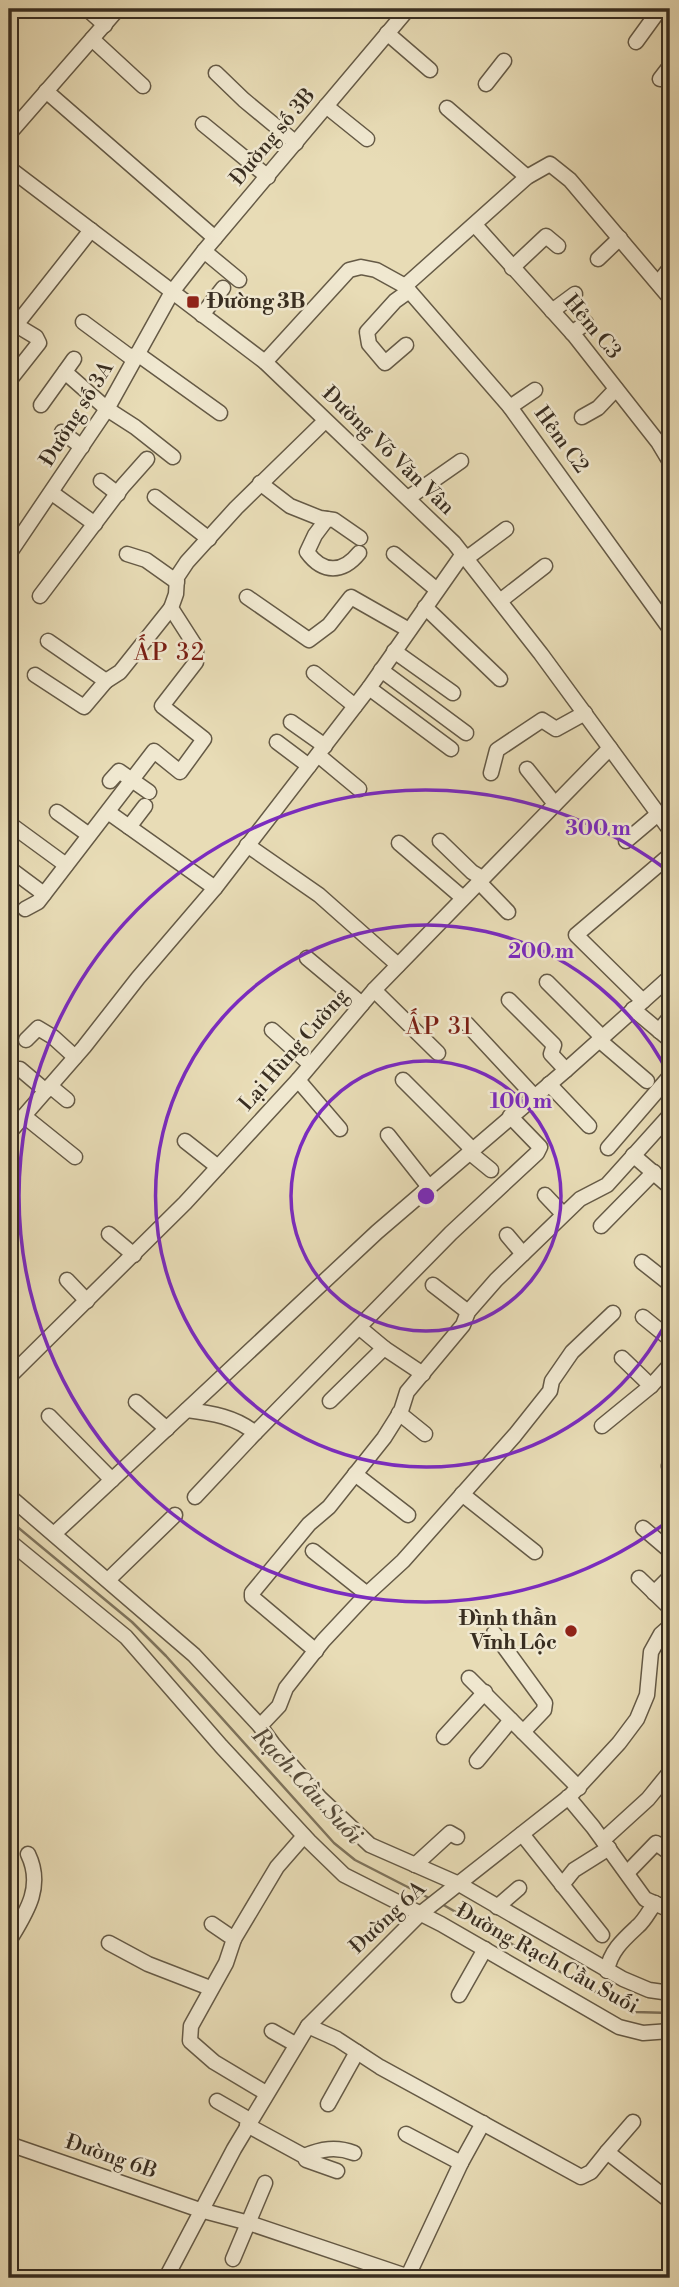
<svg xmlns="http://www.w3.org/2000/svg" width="679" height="2287" font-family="'Libre Bodoni',serif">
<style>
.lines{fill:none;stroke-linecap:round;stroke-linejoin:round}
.stream{stroke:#7e735c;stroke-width:2.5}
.minor-casing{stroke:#655a46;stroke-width:17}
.minor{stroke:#f0e8d0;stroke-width:14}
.ring{fill:none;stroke:#7b2cbf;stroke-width:3.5}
.poi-dot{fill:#8f2418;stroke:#f0e8d0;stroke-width:2.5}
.labels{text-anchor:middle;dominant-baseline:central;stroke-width:5;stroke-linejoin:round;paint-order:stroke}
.street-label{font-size:21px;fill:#392e21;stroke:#f0e8d0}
.poi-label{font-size:21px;font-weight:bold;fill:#392e21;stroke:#f0e8d0;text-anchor:start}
.neighbourhood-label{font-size:23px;letter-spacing:2px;fill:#7a1f14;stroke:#f0e8d0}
.water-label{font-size:23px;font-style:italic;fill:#564b3a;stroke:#f0e8d0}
.centre{fill:#7b2cbf;stroke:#f0e8d0;stroke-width:3.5}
.ring-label{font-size:21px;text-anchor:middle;font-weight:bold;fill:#7b2cbf;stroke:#f0e8d0;stroke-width:5;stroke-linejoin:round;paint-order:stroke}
</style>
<rect width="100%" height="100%" fill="#e8dcb6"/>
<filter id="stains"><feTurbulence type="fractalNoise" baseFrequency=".00286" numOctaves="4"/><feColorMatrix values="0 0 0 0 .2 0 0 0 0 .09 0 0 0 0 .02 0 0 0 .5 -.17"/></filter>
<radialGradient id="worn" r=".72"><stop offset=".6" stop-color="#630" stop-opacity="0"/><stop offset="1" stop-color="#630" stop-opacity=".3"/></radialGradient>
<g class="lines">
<g class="stream">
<path d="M9 1520 132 1622 166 1656 334 1843 355 1860 431 1899"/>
<path d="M440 1903 620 2006 635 2012 670 2013"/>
</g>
<g class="minor-casing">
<g id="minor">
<path d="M87 9 105 25"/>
<path d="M387 33 430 70"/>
<path d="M92 39 143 86"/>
<path d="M636 42 660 9"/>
<path d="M216 73 244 100 296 143"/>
<path d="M660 79 670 66"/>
<path d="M486 84 504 61"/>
<path d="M46 91 215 238"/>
<path d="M326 106 367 139"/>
<path d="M447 108 527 177"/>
<path d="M203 124 268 177"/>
<path d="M9 134 118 9"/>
<path d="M9 168 265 362 454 543 541 654 670 830"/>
<path d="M475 225 574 335 658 442 670 462"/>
<path d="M204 251 239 280"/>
<path d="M598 259 620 238"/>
<path d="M512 268 546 236 558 246"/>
<path d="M658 283 670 268"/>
<path d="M405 286 527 177 550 164 570 180 670 298"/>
<path d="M552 311 575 294"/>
<path d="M202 315 223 288"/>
<path d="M9 321 16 325 91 230"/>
<path d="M83 322 129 356 139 355 220 413"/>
<path d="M572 333 586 323"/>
<path d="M406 345 385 363 369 344 367 332 395 301 409 291"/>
<path d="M265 362 349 270 361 267 376 270 405 286 510 407 670 629"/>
<path d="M65 372 107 409 135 427 173 457"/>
<path d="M9 381 39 343 36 337 16 325"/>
<path d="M41 405 74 359"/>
<path d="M510 407 535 390"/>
<path d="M582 417 598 408 616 389"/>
<path d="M62 432 82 447"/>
<path d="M101 481 118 494"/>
<path d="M260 483 290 506 320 518 334 520 360 538"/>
<path d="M52 493 95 524"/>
<path d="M155 497 209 539"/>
<path d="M408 498 461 461"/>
<path d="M327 519 315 535 307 552C323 574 343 573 359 553"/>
<path d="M9 554 107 409 172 292 204 251 408 9"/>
<path d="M127 554 146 560 177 582"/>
<path d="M394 554 437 590"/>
<path d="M467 558 506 529"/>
<path d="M40 596 123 486 147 459"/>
<path d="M247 597 309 640 329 625 351 597 409 630"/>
<path d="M500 601 545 566"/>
<path d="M425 607 500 679"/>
<path d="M48 641 106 681 120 672 171 608"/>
<path d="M394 651 453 693"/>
<path d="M381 670 466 733"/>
<path d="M314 673 355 706"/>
<path d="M35 675 84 707 106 681"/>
<path d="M369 688 451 749"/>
<path d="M291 722 325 746"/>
<path d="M277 742 309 766"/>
<path d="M318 755 359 789"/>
<path d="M527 769 555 804"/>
<path d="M491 773 497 750 542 720 556 729 585 713"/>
<path d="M110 781 119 771 149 792"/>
<path d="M57 812 89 835"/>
<path d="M108 812 215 888"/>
<path d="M14 827 66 865"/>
<path d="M129 827 145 806"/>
<path d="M440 841 472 872 482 878"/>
<path d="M626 841 658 814"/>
<path d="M399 843 463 898"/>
<path d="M247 845 319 895 398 965"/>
<path d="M9 868 44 894"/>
<path d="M479 882 508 912"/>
<path d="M25 909 38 902 154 751 180 772 204 739 162 706 196 662V647L171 608 176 594 177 577 187 562 236 508 325 421"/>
<path d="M307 958 362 1004"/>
<path d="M547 982 602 1037"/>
<path d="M374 990 438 1053"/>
<path d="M509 1000 554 1045 551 1054 566 1070"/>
<path d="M643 1001 576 935 670 855"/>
<path d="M633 1009 670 1040"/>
<path d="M467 1024 534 1096"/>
<path d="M272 1030 310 1064"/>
<path d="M659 1031 670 1017"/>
<path d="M26 1040 38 1028 53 1037 75 1057"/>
<path d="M599 1040 647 1081"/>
<path d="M20 1069 46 1091"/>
<path d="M298 1080 340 1129"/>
<path d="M403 1080 472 1149"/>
<path d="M549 1084 589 1126"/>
<path d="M50 1086 67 1100"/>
<path d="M24 1116 75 1157"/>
<path d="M9 1133 84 1047 138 978 215 888 369 688 463 554"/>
<path d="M388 1135 429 1187"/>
<path d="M185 1141 218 1167"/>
<path d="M608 1148 670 1076"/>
<path d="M469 1152 491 1170"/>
<path d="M633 1155 670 1187"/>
<path d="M545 1195 563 1214"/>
<path d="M601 1226 654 1172"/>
<path d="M109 1234 134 1255"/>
<path d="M507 1235 523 1254"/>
<path d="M642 1262 670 1284"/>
<path d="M67 1280 87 1301"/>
<path d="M433 1285 468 1312"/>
<path d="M643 1317 670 1339"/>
<path d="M360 1328 384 1348"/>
<path d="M622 1358 651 1386"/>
<path d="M9 1377 185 1203 298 1080 374 990 610 748"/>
<path d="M330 1401 384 1348 423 1374"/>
<path d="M136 1402 167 1429"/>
<path d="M187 1410C212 1413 236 1417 255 1433L195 1497"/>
<path d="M399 1413 425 1434"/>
<path d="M49 1416 112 1480"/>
<path d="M602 1426 651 1386 670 1365"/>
<path d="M255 1433 451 1233 537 1153 540 1147 510 1116"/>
<path d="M669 1466 670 1464"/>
<path d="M355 1474 408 1515"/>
<path d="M462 1494 535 1552"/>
<path d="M9 1496 194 1655 260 1726 273 1744 320 1798 370 1845 459 1884 623 1979 649 1990 670 1993"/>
<path d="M643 1528 670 1551"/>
<path d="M54 1534 377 1232 566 1070 670 977"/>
<path d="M9 1541 126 1637 221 1746 309 1841 344 1875 441 1924 619 2027 643 2033 670 2031"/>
<path d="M313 1551 367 1594 403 1561 515 1435 550 1391 552 1381 572 1352 613 1313"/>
<path d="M639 1578 670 1608"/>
<path d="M108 1580 175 1515"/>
<path d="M654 1593 667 1580H670"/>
<path d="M494 1633 545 1703 544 1710 523 1732"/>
<path d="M316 1651 252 1597V1593L309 1524 329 1507 384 1438 401 1411 407 1392 463 1325 468 1312 496 1280 580 1199 607 1185 670 1115"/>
<path d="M469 1678 579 1788"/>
<path d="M260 1726 279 1706 286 1688 323 1641 367 1594"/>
<path d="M444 1737 485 1692"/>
<path d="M477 1761 511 1720"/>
<path d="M568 1797 593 1827 645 1899 670 1910"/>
<path d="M522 1834 602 1935"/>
<path d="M603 1840 648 1799 670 1772"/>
<path d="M415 1865 450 1833 457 1837"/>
<path d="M627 1873 656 1843 670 1853"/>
<path d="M562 1885 574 1870 609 1848"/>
<path d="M497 1907 519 1888"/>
<path d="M212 1924 234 1939 226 1963 191 2026 190 2041 214 2062 266 2093"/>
<path d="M234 1939 277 1867 304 1836"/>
<path d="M9 1941C26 1913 44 1887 28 1854"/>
<path d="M109 1943 148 1964 210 1988"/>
<path d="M607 1971C610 1951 624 1939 638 1926 645 1920 649 1911 655 1903"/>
<path d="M459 1995 485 1949"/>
<path d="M308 2026 337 2039 380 2067 581 2177 591 2172 607 2152 670 2201"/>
<path d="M272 2031 295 2044"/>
<path d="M217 2101 250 2120"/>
<path d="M328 2104 357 2052"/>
<path d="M247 2125 304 2156 306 2160 337 2171"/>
<path d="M406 2134 461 2163 407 2278"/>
<path d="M9 2144 200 2210 249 2223 412 2278"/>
<path d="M607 2152 633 2122"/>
<path d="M304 2156C321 2149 336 2146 354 2153"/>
<path d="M461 2163 483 2123"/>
<path d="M233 2259 265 2183"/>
<path d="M166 2278 234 2149 308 2026 420 1914 570 1796 619 1743 637 1719 647 1695 651 1652 661 1634 670 1626"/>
</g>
</g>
<use href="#minor" class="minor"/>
</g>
<g class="ring">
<circle cx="426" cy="1196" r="135"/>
<path d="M670 1315A271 271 0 1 1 670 1077"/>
<path d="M667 1522A406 406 0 1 1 667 870"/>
</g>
<g class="poi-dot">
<rect x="186" y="295" width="14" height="14" rx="3.5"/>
<circle cx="571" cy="1631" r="7"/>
</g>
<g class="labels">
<g class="street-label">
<text transform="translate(273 137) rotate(-50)">Đường số 3B</text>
<text transform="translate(592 327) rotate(50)">Hẻm C3</text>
<text transform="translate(77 414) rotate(-58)">Đường số 3A</text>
<text transform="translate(561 440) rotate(54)">Hẻm C2</text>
<text transform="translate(388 451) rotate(44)">Đường Võ Văn Vân</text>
<text transform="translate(294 1050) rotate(-49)">Lại Hùng Cường</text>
<text transform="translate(388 1918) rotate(-43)">Đường 6A</text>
<text transform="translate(547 1959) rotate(29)">Đường Rạch Cầu Suối</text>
<text transform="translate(111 2157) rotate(19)">Đường 6B</text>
</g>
<g class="poi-label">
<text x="207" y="302">Đường 3B</text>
<text x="557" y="1619" text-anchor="end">Đình thần<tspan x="557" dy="24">Vĩnh Lộc</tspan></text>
</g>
<g class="neighbourhood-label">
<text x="170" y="653">ẤP 32</text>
<text x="440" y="1027">ẤP 31</text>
</g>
<g class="water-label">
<text transform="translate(307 1786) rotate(47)">Rạch Cầu Suối</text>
</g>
</g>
<circle cx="426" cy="1196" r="10" class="centre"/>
<g class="ring-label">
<text x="598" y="835">300 m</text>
<text x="541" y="958">200 m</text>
<text x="521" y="1108">100 m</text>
</g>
<rect width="679" height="2287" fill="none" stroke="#e8dcb6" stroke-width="35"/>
<rect x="10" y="10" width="658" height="2266" fill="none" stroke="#392e21" stroke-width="3.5"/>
<rect x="18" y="18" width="644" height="2252" fill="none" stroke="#392e21" stroke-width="2"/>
<rect width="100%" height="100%" filter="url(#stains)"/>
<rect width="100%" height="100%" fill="url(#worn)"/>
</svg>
